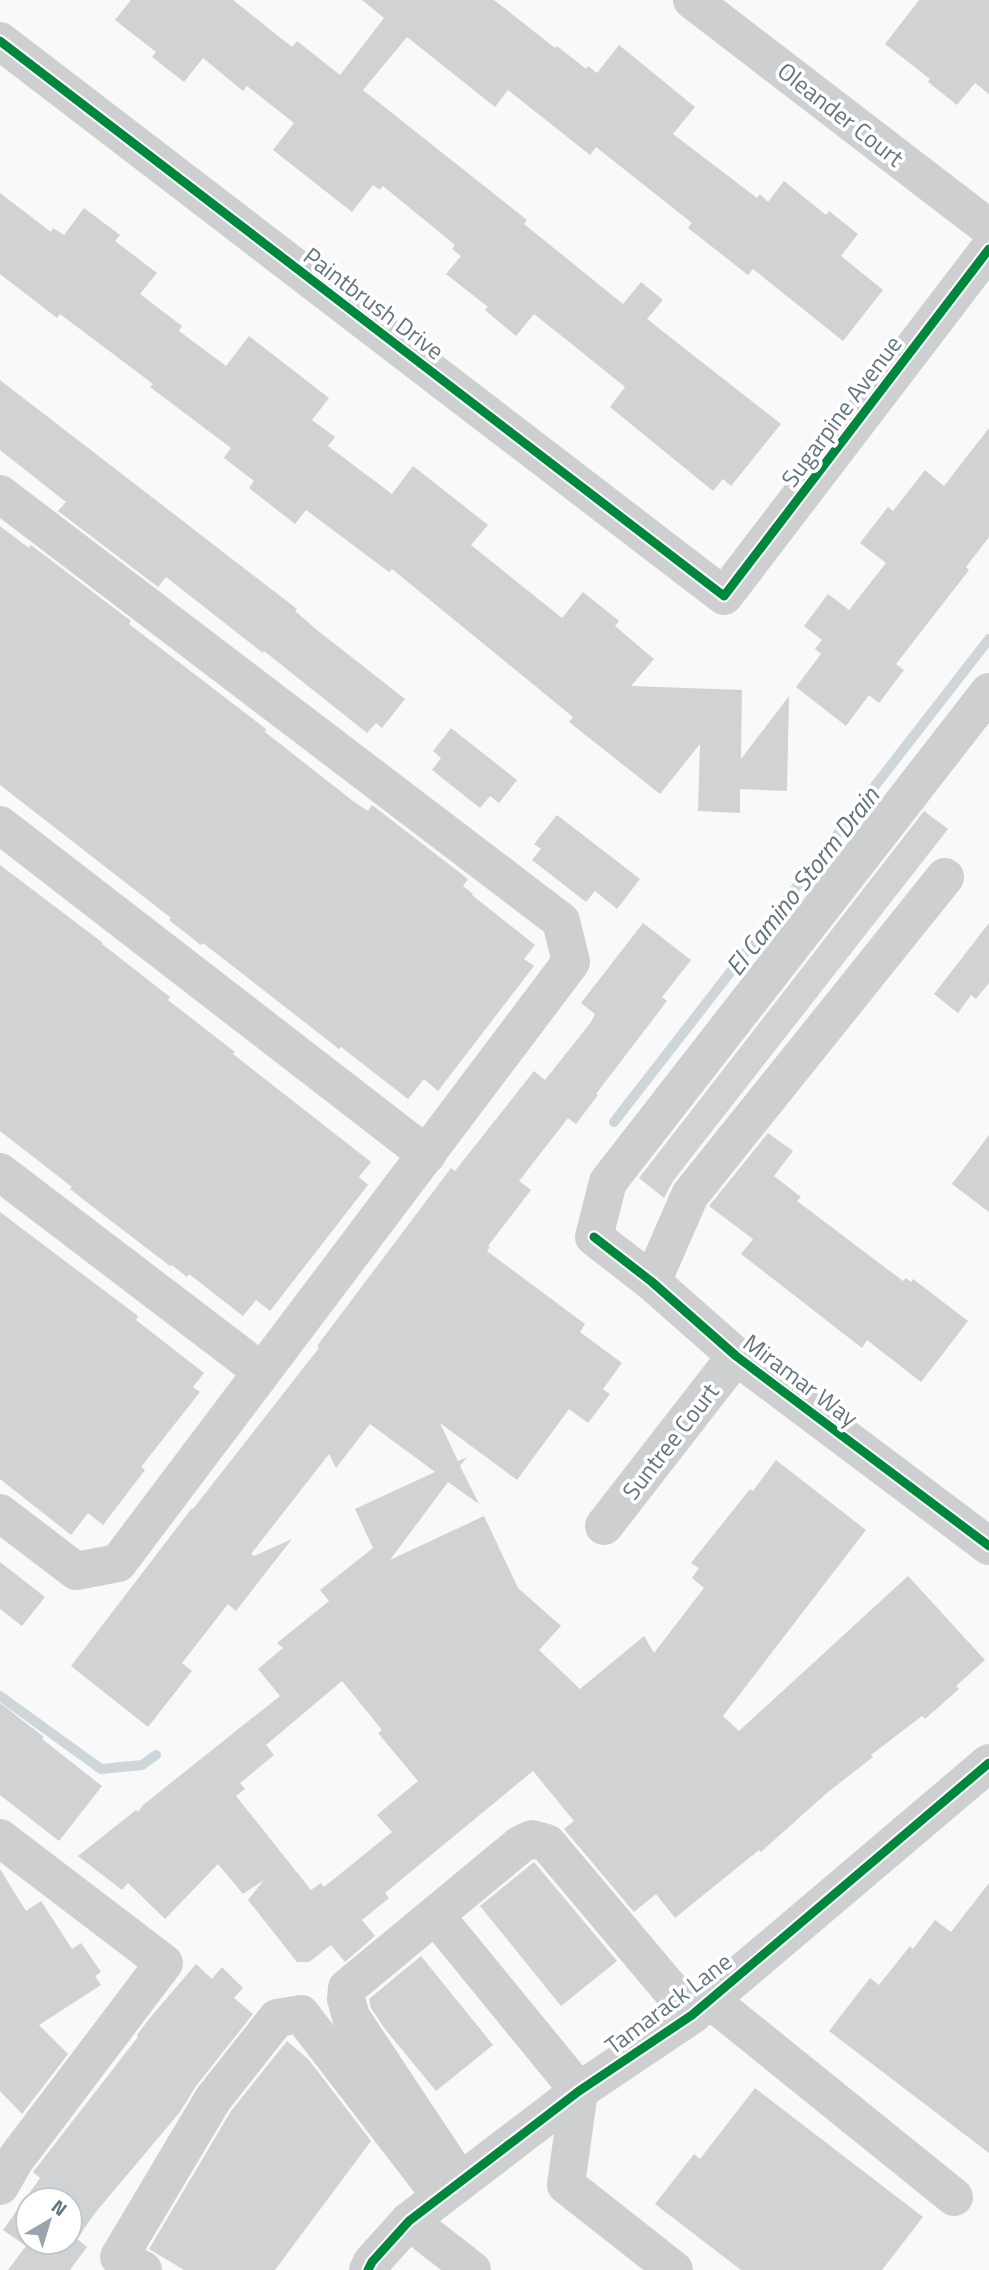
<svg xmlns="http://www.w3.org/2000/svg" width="989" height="2270" font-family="'Titillium Web',sans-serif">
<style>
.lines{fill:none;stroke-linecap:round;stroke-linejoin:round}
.stream{stroke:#ced6d9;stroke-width:10}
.building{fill:#d0d2d3;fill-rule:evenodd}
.minor{stroke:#cecfd0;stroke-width:38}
.cycleway-casing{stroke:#fff;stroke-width:13}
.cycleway{stroke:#00873e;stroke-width:9}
.labels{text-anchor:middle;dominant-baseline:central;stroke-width:7;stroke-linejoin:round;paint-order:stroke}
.street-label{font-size:24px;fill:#657683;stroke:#fff}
.water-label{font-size:26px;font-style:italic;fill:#60757c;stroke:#fff}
</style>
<rect width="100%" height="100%" fill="#f9f9f9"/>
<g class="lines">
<g class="stream">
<path d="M614 1122 989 639"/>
<path d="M0 1696 101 1769 142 1765 156 1755"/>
</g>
</g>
<g class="building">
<path d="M131 0H233L292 47 297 41 340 75 384 18 362 0H494L555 48 557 46 586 69 588 66 597 73 619 45 695 107 673 134 757 198 760 194 768 202 784 181 826 215 829 211 858 234 841 256 883 290 843 341 753 269 748 275 688 228 692 223 596 147 590 155 508 90 495 107 407 37 363 90 527 220 524 224 623 304 641 282 663 300 647 319 781 424 731 486 723 479 713 491 610 407 625 387 573 345 534 314 516 336 485 310 488 307 446 274 461 256 452 249 455 245 383 186 380 190 373 185 352 212 273 150 294 123 247 86 243 91 203 58 184 82 152 57 156 52 115 20Z"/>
<path d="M919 0H989V94L975 83 957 105 928 82 930 79 885 44Z"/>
<path d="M0 193 51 232 53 228 64 235 84 208 120 235 115 241 157 273 140 294 182 326 179 331 226 366 249 336 329 398 312 420 335 437 328 446 392 494 413 466 488 525 471 545 562 618 583 592 619 621 615 626 654 659 631 686 742 690 741 759 789 696 787 791 740 789V813L698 811 700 744 660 794 569 722 573 717 392 569 389 572 306 510 295 524 249 488 254 481 224 458 231 448 150 387 153 384 60 314 57 318 0 274Z"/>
<path d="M0 380 297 609 295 611 317 630 405 699 382 728 376 723 367 733 264 651 263 653 166 577 158 587 58 511 66 502 0 450Z"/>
<path d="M989 428V537L966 567 969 570 896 664 904 670 879 703 869 695 846 726 796 687 821 654 815 649 822 640 804 626 828 594 849 610 886 563 860 543 888 507 893 511 925 470 944 486Z"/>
<path d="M0 526 29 548 31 545 131 621 129 624 266 729 265 732 353 801 368 811 372 805 468 879 463 886 473 894 472 895 535 945 524 959 534 966 438 1091 424 1079 408 1099 341 1047 339 1049 203 943 201 945 169 920 171 918 0 785Z"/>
<path d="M451 728 517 780 499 803 490 796 480 808 432 770 441 758 433 751Z"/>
<path d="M924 811 948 829 673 1181 664 1198 639 1178Z"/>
<path d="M557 815 640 879 617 909 595 891 586 902 532 860 541 849 534 844Z"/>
<path d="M0 865 103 943 102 944 170 997 168 1000 235 1052 233 1054 371 1162 359 1177 368 1185 270 1311 256 1300 243 1316 189 1274 187 1277 172 1265 170 1266 102 1214 70 1189 72 1187 0 1131Z"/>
<path d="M643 923 691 960 662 997 667 1001 596 1094 598 1095 576 1124 568 1118 519 1181 531 1190 488 1246 490 1247 487 1251 585 1324 580 1332 622 1363 603 1389 610 1394 588 1423 569 1409 517 1480 440 1423 458 1461 467 1457 460 1466 479 1504 448 1482 390 1560 484 1516 518 1588 561 1626 539 1650 580 1689 644 1636 654 1653 704 1588 692 1578 699 1568 691 1563 750 1489 753 1491 776 1460 866 1530 723 1716 739 1731 908 1576 985 1660 956 1686 959 1689 925 1719 922 1716 871 1755 873 1757 828 1792 761 1852 759 1850 675 1918 656 1894 634 1912 564 1829 574 1821 533 1771 385 1893 389 1898 362 1920 375 1936 345 1962 331 1945 309 1962H297L248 1900 264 1880 243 1894 218 1864 165 1919 128 1883 122 1890 78 1856 136 1810 138 1812 143 1805 280 1696 258 1669 283 1648 277 1643 329 1601 320 1590 373 1548 355 1509 435 1472 370 1424 336 1468 329 1454 251 1554 254 1556 292 1539 236 1611 228 1604 182 1663 192 1671 148 1727 71 1666 192 1508 193 1509 319 1348 317 1346 451 1168 455 1171 534 1071 545 1080 591 1022 595 1014 581 1003ZM342 1681 382 1730 378 1733 418 1781 377 1815 392 1832 324 1887 321 1883 311 1890 236 1796 245 1789 240 1783 274 1755 266 1745Z"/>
<path d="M989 923V983L976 999 971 995 958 1013 934 994Z"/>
<path d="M768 1133 793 1151 774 1176 801 1197 797 1201 903 1281 906 1278 911 1282 913 1279 968 1321 921 1382 867 1340 862 1348 741 1254 753 1239 709 1206Z"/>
<path d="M989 1135V1212L952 1184Z"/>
<path d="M0 1212 138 1316 136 1320 204 1373 193 1387 200 1392 141 1467 145 1470 103 1525 88 1513 71 1535 0 1479Z"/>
<path d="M0 1562 45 1597 22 1626 0 1609Z"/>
<path d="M0 1703 44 1737 42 1739 102 1786 59 1841 0 1795Z"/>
<path d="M534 1862 617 1961 561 2006 480 1906Z"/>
<path d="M0 1869 26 1911 41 1901 72 1949 81 1943 101 1972 95 1976 101 1985 39 2025 68 2054 22 2114 0 2091Z"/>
<path d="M989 1883V2153L829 2031 870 1978 879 1985 910 1946 913 1949 935 1920 951 1932Z"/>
<path d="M421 1956 493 2045 436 2091 385 2029 371 2008 369 1999Z"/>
<path d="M196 1964 212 1979 222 1967 243 1988 234 1998 253 2014 196 2086 180 2112 95 2213 77 2239 87 2247 70 2270H8L26 2246 3 2230 40 2178 33 2172 138 2037 137 2035 149 2019ZM28 2200H70V2242H28Z"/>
<path d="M287 2041 309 2060 371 2141 275 2270H184L149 2249 231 2111Z"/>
<path d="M755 2088 923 2217 882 2270H741L655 2204 694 2154 700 2159Z"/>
</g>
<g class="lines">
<g class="minor">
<path d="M692 0 989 228"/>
<path d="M0 41 724 596 989 249"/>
<path d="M0 494 561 921 571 962 118 1563 76 1571 0 1513"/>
<path d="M989 692 608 1182 594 1237 652 1282 736 1356 989 1546"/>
<path d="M0 825 427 1155"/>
<path d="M0 1172 261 1371"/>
<path d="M652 1282 690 1195 945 877"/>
<path d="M604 1526 736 1356"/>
<path d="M0 1838 164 1963 15 2160 0 2186"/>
<path d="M435 1915 579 2091 566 2185 674 2270"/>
<path d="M710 2000 954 2197"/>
<path d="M460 2181 351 2017 346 1999 347 1988 521 1844 532 1839 547 1843 692 2015"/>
<path d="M409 2221 472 2270"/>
<path d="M143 2270 119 2257 213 2099 277 2018 301 2014 441 2196"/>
<path d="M368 2270 372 2262 409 2221 579 2091 692 2015 989 1763"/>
</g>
<g class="cycleway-casing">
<g id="cycleway">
<path d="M0 41 724 596 989 249"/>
<path d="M594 1237 652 1282 736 1356 989 1546"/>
<path d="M368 2270 372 2262 409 2221 579 2091 692 2015 989 1763"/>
</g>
</g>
<use href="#cycleway" class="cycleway"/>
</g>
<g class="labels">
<g class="street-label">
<text transform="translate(841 114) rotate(38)">Oleander Court</text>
<text transform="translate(374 303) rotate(37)">Paintbrush Drive</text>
<text transform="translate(841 411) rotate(-53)">Sugarpine Avenue</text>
<text transform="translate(801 1380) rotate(37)">Miramar Way</text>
<text transform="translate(670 1441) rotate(-52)">Suntree Court</text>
<text transform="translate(668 2003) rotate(-37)">Tamarack Lane</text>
</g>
<g class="water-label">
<text transform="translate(802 881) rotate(-52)">El Camino Storm Drain</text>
</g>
</g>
<g transform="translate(49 2221) rotate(38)"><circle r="33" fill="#ffffff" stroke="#c1c8cd" stroke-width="2"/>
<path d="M0-5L12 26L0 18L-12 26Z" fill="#99a4ac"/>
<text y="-10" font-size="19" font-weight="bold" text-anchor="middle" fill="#657683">N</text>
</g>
</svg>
